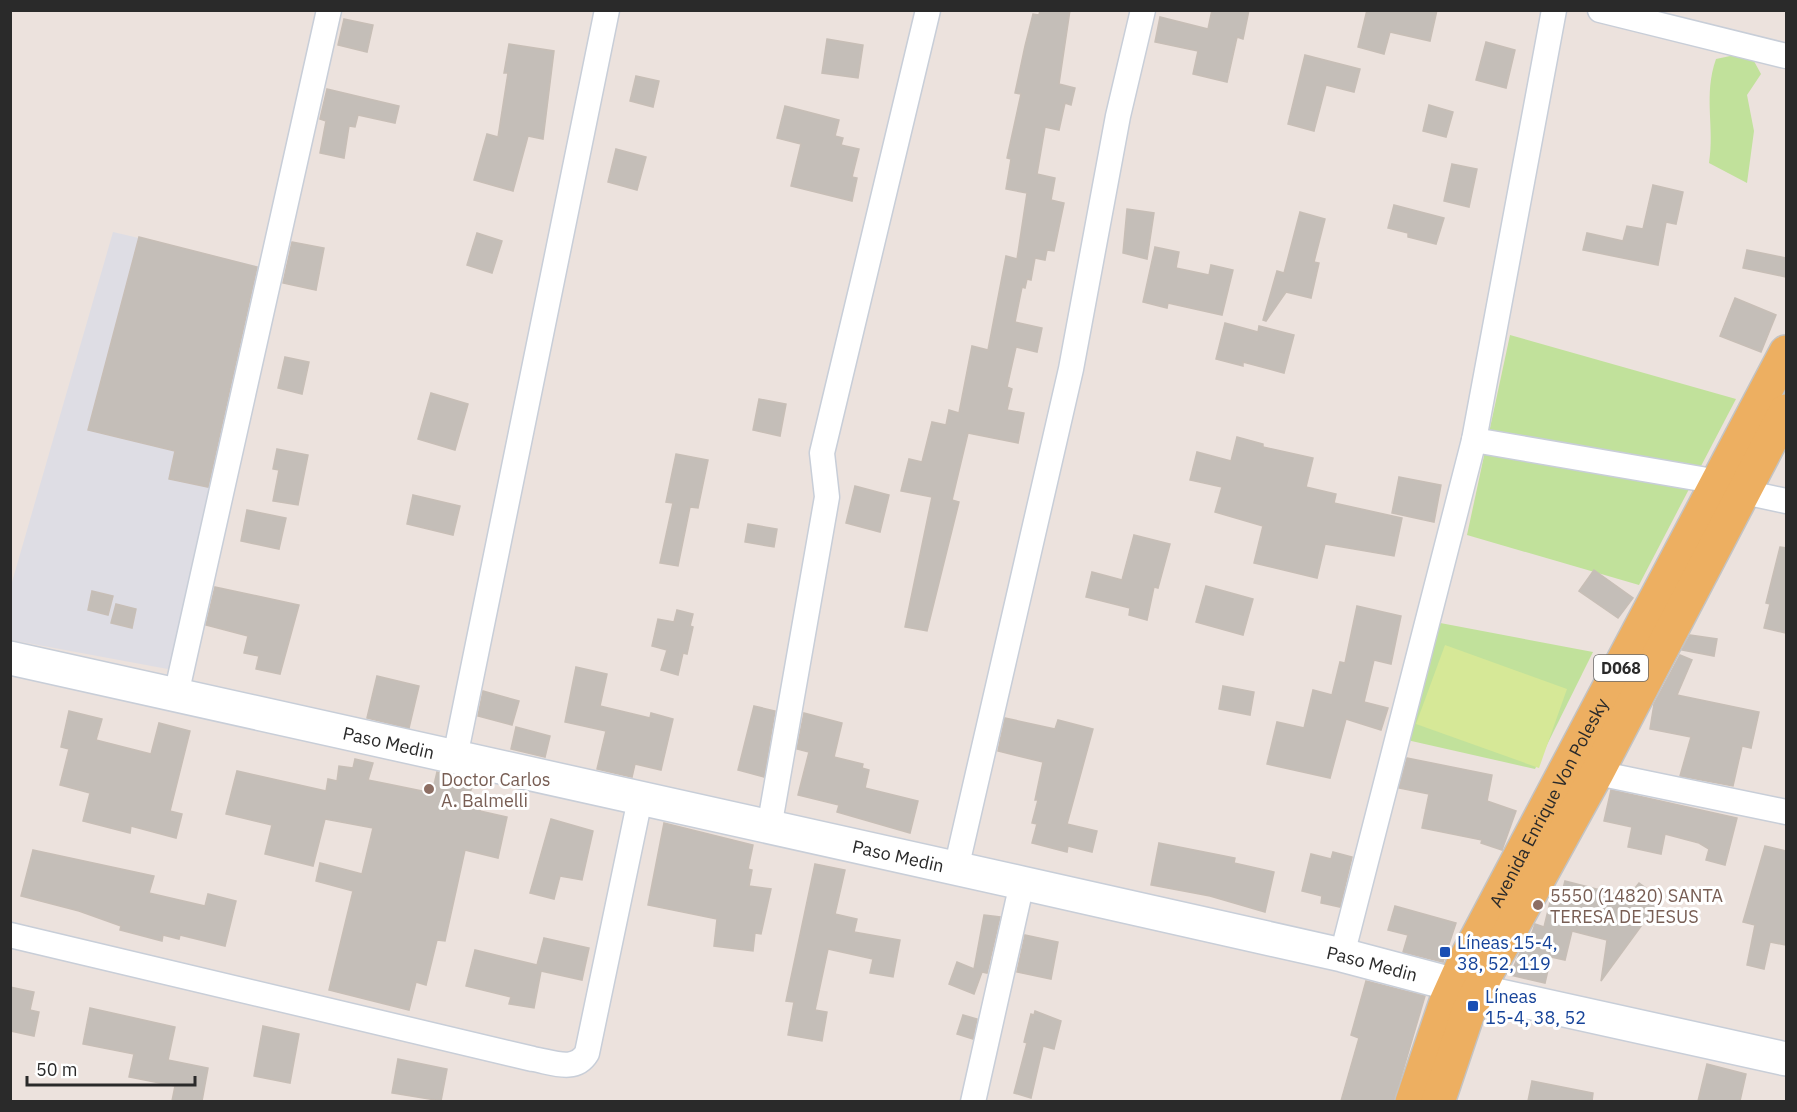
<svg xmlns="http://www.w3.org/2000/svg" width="1797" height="1112" font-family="'IBM Plex Sans',sans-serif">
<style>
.industrial{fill:#dedde4}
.green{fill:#c1e19b}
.pitch{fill:#d6e897}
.building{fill:#c4beb8;stroke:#c7beb6;stroke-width:1.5}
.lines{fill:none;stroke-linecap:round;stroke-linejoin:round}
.street-casing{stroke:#c8ced8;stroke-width:27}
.secondary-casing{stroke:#c8ced8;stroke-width:36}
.primary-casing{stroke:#c3c3c3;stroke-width:36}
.street{stroke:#fff;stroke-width:24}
.secondary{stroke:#fff;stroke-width:33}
.primary{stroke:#edaf61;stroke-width:33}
.education-dot{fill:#8d6e63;stroke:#fff;stroke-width:2}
.transit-dot{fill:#1a4fb4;stroke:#fff;stroke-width:2}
.labels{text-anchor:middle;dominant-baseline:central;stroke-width:6;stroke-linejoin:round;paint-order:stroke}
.shield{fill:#fff;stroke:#6a6a6a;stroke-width:1.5}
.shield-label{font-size:16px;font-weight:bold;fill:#2a2a2a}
.street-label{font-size:18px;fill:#2a2a2a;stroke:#fff}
.education-label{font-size:18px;fill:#785e54;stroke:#fff;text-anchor:start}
.transit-label{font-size:18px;fill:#164399;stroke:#fff;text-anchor:start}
</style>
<rect width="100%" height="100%" fill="#ece2dd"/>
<path class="industrial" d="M113 232 266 268 173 670 11 640 10 589Z"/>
<g class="green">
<path d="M1749 52 1761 74 1747 95 1754 131 1747 183 1709 163C1715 127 1703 96 1716 59Z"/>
<path d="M1510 335 1736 399 1639 585 1467 535Z"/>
<path d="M1435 622 1593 652 1535 769 1407 740Z"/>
</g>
<path class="pitch" d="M1445 645 1567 689 1539 768 1416 724Z"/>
<g class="building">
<path d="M1040 10H1070L1059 84 1075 88 1071 105 1065 103 1059 130 1045 127 1037 174 1055 178 1051 200 1064 203 1054 251 1047 250 1045 260 1035 258 1031 280 1027 279 1025 288 1022 287 1015 322 1042 328 1037 352 1016 347 1007 387 1012 389 1007 410 1024 413 1018 443 968 433 952 500 959 502 927 631 905 627 932 497 901 491 909 459 922 462 932 422 946 425 949 410 959 413 972 346 988 350 1006 256 1017 259 1027 193 1006 189 1011 159 1007 158 1021 94 1015 93 1025 46 1033 14 1039 15Z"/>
<path d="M1212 10H1249L1243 39 1237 37 1227 82 1193 74 1198 51 1155 42 1160 17 1208 29Z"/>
<path d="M1367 10H1437L1430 41 1390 32 1384 54 1358 47Z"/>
<path d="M344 19 373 25 367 52 338 45Z"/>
<path d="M827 39 863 45 858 78 822 73Z"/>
<path d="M1486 42 1515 50 1506 88 1476 80Z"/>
<path d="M509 44 554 51 543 139 528 136 513 191 474 180 487 134 498 137 508 73H504Z"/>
<path d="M1305 55 1360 69 1354 92 1326 85 1314 131 1288 124Z"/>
<path d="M636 76 659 81 653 107 630 101Z"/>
<path d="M327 89 399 106 395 123 358 115 355 127 349 126 344 158 320 153 326 121 320 119Z"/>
<path d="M1429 105 1453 112 1446 137 1423 131Z"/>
<path d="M785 106 839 120 835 136 843 138 841 145 859 149 852 177 857 178 852 201 791 186 801 144 777 138Z"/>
<path d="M616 149 646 157 637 190 608 182Z"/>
<path d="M1452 164 1477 169 1469 207 1444 201Z"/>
<path d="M1653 185 1683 192 1676 224 1666 222 1658 265 1583 250 1587 233 1623 241 1627 226 1643 229Z"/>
<path d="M1394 205 1444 218 1436 244 1408 237V233L1388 228Z"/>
<path d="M1127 209 1154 213 1147 259 1123 253Z"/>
<path d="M1300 212 1325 219 1314 262 1319 263 1311 298 1286 292 1266 321 1263 320 1277 271 1284 273Z"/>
<path d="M477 233 502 241 492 273 467 265Z"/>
<path d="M139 237 257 267 208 487 169 479 175 451 88 430Z"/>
<path d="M292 242 324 248 316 290 283 283Z"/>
<path d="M1155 247 1179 252 1176 268 1209 275 1211 265 1233 270 1222 315 1168 303 1167 308 1143 302Z"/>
<path d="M1747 250 1786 258V277L1743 268Z"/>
<path d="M1735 298 1776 315 1761 352 1720 336Z"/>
<path d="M1225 323 1258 332 1259 326 1294 335 1284 373 1243 362V366L1216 359Z"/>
<path d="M285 357 309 362 302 394 278 388Z"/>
<path d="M431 393 468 404 455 450 418 439Z"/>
<path d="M759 399 786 404 780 436 753 430Z"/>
<path d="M1237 437 1263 444V447L1313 458 1306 487 1336 494 1334 503 1402 518 1394 556 1325 544 1317 578 1254 563 1263 526 1215 512 1222 487 1190 480 1197 452 1231 461Z"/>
<path d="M277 449 308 455 298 505 273 501 279 470 273 469Z"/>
<path d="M676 454 708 460 698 508 690 507 678 566 660 563 673 503 666 502Z"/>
<path d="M1399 477 1441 485 1434 522 1392 513Z"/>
<path d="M855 486 889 495 880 532 846 523Z"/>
<path d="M413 495 460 506 453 535 407 524Z"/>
<path d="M247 510 286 518 279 549 241 541Z"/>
<path d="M748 524 777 529 774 547 745 542Z"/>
<path d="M1134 535 1170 544 1158 588 1154 587 1147 620 1129 615 1130 608 1086 597 1092 572 1122 580Z"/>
<path d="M1780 547 1786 548V633L1764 628 1770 604 1766 603Z"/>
<path d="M1594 570 1633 598 1618 618 1579 591Z"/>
<path d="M1206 586 1253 599 1243 635 1196 622Z"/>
<path d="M215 587 299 605 280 674 256 669 259 656 244 653 248 636 206 625Z"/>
<path d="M92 591 113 596 108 615 88 610Z"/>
<path d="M116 604 136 609 132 628 111 623Z"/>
<path d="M1357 606 1401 616 1391 664 1374 660 1364 702 1388 708 1381 730 1346 719 1330 778 1267 764 1277 722 1304 728 1313 690 1332 695 1340 662 1345 663Z"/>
<path d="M677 610 693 614 690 626 693 627 687 654 683 653 678 675 661 670 667 650 652 646 658 619 674 622Z"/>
<path d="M1690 635 1717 639 1714 656 1682 650Z"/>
<path d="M1680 655 1692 660 1677 695 1759 712 1751 748 1742 746 1733 786 1680 776 1691 737 1650 729 1654 704Z"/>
<path d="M576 667 607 674 600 706 650 718 651 713 673 719 661 770 635 764 632 777 597 769 606 731 565 722Z"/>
<path d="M377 676 419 686 409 728 367 718Z"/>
<path d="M1223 686 1254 692 1250 715 1219 709Z"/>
<path d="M483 691 519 701 512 725 478 716Z"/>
<path d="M754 706 775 711 764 777 738 770Z"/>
<path d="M69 711 102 719 96 740 151 754 159 723 190 731 170 811 182 814 176 838 131 826 130 833 83 821 90 793 60 785 69 749 61 747Z"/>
<path d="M804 713 842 723 834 757 863 764 862 768 869 770 865 788 918 801 910 833 837 812 839 805 798 795 809 752 797 749Z"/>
<path d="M1005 718 1055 729 1058 720 1093 729 1067 824 1097 831 1092 852 1068 846 1067 852 1032 843 1037 824 1032 823 1038 800H1035L1043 762 998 751Z"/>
<path d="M516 727 550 736 545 757 511 749Z"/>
<path d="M1407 758 1492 775 1487 801 1516 811 1502 850 1481 843 1482 840 1422 828 1429 794 1399 788Z"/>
<path d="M355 759 373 763 368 780 388 784 432 793 437 772 473 783 468 800 481 803 480 811 507 817 498 858 465 850 445 941 437 940 426 985 416 982 409 1010 329 990 353 891 316 881 320 863 362 874 373 828 325 819 313 866 265 854 272 825 226 814 237 771 326 791 328 779 337 781 339 766 353 768Z"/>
<path d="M1611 790 1737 818 1725 865 1706 860 1709 849 1699 843 1665 834 1661 854 1628 847 1632 827 1604 821Z"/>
<path d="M551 819 593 831 582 880 560 876 554 899 530 893Z"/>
<path d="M664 823 753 845 748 869 752 870 749 886 771 889 761 934 755 933 753 951 714 946 717 919 648 905Z"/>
<path d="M1159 843 1235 858 1234 863 1274 872 1265 912 1210 896 1151 885Z"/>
<path d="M1765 846 1786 851V945L1770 942 1764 969 1747 965 1755 925 1743 922Z"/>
<path d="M33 850 154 876 149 893 205 906 208 894 236 901 225 946 180 935 179 939 163 935 162 941 120 930 121 926 79 911 21 896Z"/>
<path d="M1333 852 1352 857 1340 907 1321 903 1322 896 1302 891 1311 854 1331 859Z"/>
<path d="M815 864 845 870 835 914 857 919 854 932 900 940 893 977 870 973 873 959 828 949 815 1010 827 1012 822 1041 788 1035 794 1002 786 1001Z"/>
<path d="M1565 881 1628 897 1639 883 1661 899 1601 981 1607 940 1572 931 1565 960 1551 957 1545 983 1510 975 1521 950 1526 951 1535 924 1544 927 1552 894 1561 896Z"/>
<path d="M1395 906 1456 923 1443 962 1403 952 1408 935 1388 930Z"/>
<path d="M984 915 1000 917 987 973 982 972 974 994 949 984 957 962 974 969Z"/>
<path d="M1025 935 1058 942 1051 979 1017 972Z"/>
<path d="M544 938 589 948 582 980 541 971 534 1008 509 1004 511 997 466 986 475 950 537 965Z"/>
<path d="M1366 981 1425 996 1394 1101H1341L1359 1038 1351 1035Z"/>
<path d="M10 987 34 992 30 1010 39 1012 34 1036 10 1031Z"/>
<path d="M90 1008 175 1027 168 1060 208 1068 202 1101H172L175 1086 129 1077 134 1054 83 1044Z"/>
<path d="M1035 1011 1061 1021 1054 1049 1043 1046 1031 1098 1014 1093 1027 1043 1024 1042 1031 1014 1034 1015Z"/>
<path d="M963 1015 977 1019 973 1039 957 1034Z"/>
<path d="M263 1026 299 1034 290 1083 254 1076Z"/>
<path d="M398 1059 447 1069 441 1101 392 1093Z"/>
<path d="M1707 1064 1746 1074 1740 1101H1698Z"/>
<path d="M1532 1081 1593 1093 1592 1101H1528Z"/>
</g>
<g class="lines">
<g class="street-casing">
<g id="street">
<path d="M1600 10 1786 56"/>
<path d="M1474 440 1719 482 1744 492 1786 501"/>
<path d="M176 695 329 10"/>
<path d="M455 757 607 10"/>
<path d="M1583 770 1786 812"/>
<path d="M769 828 827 497 822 453 928 10"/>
<path d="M956 869 1071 369 1118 116 1143 10"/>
<path d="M10 935 533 1059C552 1062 575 1073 587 1053L640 799"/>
<path d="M1342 955 1474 440 1554 10"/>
<path d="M973 1102 1022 883"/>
</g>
</g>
<g class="secondary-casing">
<g id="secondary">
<path id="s1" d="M10 658 1022 883 1342 955 1478 991 1786 1059"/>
</g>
</g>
<g class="primary-casing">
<g id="primary">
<path id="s2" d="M1412 1102 1446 1002 1464 962 1786 352"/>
<path d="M1438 1102 1469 1010 1488 971 1597 773 1786 411"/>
</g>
</g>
<use href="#street" class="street"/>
<use href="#secondary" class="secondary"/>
<use href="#primary" class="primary"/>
</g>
<g class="education-dot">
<circle cx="429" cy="789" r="6"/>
<circle cx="1538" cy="905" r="6"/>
</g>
<g class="transit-dot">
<rect x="1439" y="946" width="12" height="12" rx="3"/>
<rect x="1467" y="1000" width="12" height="12" rx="3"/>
</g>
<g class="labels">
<rect class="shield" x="1594" y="655" width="54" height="26" rx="4.5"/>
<g class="shield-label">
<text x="1621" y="668">D068</text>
</g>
<g class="street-label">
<text stroke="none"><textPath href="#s1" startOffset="388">Paso Medin</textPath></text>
<text stroke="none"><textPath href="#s2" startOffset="330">Avenida Enrique Von Polesky</textPath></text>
<text stroke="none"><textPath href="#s1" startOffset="910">Paso Medin</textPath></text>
<text stroke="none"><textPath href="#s1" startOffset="1396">Paso Medin</textPath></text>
</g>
<g class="education-label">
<text x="441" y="779">Doctor Carlos<tspan x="441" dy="21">A. Balmelli</tspan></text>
<text x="1550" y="895">5550 (14820) SANTA<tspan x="1550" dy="21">TERESA DE JESUS</tspan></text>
</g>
<g class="transit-label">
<text x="1457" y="942">Líneas 15-4,<tspan x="1457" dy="21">38, 52, 119</tspan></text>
<text x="1485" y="996">Líneas<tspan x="1485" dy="21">15-4, 38, 52</tspan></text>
</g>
</g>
<rect width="1797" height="1112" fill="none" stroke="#2a2a2a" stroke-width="24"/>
<path d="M27 1076v9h168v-9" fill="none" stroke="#2a2a2a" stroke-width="3"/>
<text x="36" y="1076" font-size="18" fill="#2a2a2a" stroke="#ffffff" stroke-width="4.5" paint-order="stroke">50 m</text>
</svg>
